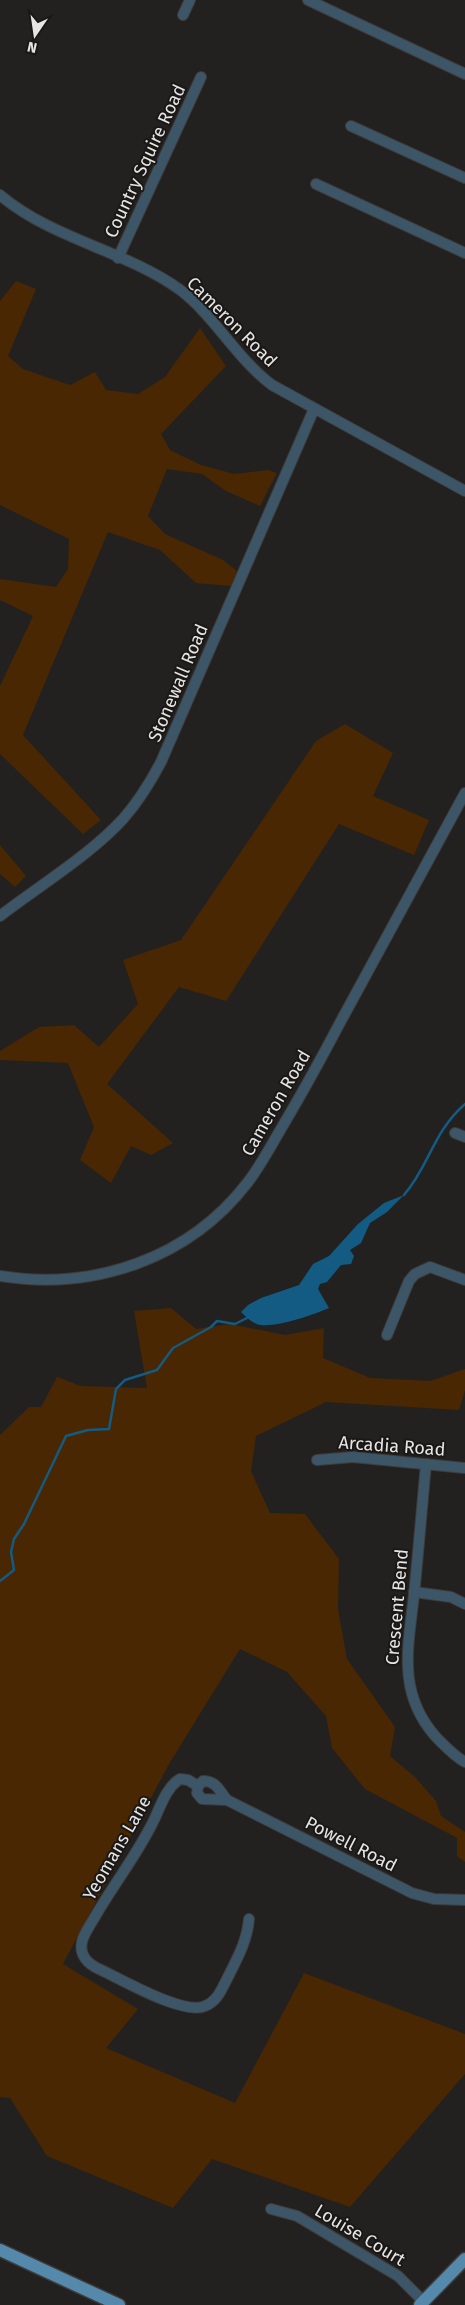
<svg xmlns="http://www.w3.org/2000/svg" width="465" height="2305" font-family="'Fira Sans',sans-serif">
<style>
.green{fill:#482702}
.water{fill:#135b82}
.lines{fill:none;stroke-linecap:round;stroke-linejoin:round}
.stream{stroke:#135b82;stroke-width:2.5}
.minor-casing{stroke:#3e3c3b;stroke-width:12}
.major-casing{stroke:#3e3c3b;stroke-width:15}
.minor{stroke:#3d5667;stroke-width:10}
.major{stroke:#5489ac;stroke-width:12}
.labels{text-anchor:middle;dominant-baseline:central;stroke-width:4;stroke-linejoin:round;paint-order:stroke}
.street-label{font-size:18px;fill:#e7e5e4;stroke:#1a1816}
</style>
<rect width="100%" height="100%" fill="#23211f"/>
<g class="green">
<path d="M16 281 36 289 8 356 23 369 70 385 95 372 106 390 138 394 165 377 200 328 226 366 161 434 170 450 201 465 234 474 268 470 277 473 260 506 226 491 202 474 167 469 148 516 165 534 223 560 237 571 231 586 196 583 160 550 108 532 23 735 101 820 83 834 0 754V686L33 616 0 600V579L56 587 68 569 69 539 0 505V301Z"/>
<path d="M345 724 393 753 373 796 429 820 414 855 339 824 226 1001 179 987 107 1084 173 1143 151 1155 131 1146 111 1183 80 1160 94 1127 68 1063 0 1060V1051L39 1027 74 1025 99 1047 138 1004 123 960 181 940 316 741Z"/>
<path d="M0 845 26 876 15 887 0 874Z"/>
<path d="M171 1308 196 1329 230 1324 285 1335 324 1328 323 1358 370 1378 430 1381 465 1369V1390L459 1410 326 1402 256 1436 251 1471 270 1513 305 1514 339 1559 338 1609 347 1659 395 1727 390 1756 415 1777 436 1801 441 1816 465 1832V1862L457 1856V1838L365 1789 332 1748 326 1716 287 1672 240 1649 169 1764 63 1964 138 2009 106 2048 235 2103 304 1973 465 2034V2074L350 2207 212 2159 173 2208 47 2156 10 2098 0 2097V1435L29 1407H41L57 1377 81 1386 147 1388 134 1311Z"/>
</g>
<path class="water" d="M404 1195 387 1212 370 1223 361 1243 350 1250 354 1256 351 1264 341 1265 327 1282 320 1284 318 1289 329 1308C313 1315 278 1327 261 1325 253 1324 247 1318 241 1312L248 1305 261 1298 299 1285 313 1264 329 1256 358 1224 384 1203Z"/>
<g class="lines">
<g class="stream">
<path d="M404 1195C430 1165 432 1133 465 1104"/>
<path d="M0 1581 14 1570 11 1552 14 1539 24 1524 66 1436 88 1430 109 1429 116 1389 125 1380 157 1370 173 1348 211 1327 217 1321 235 1324 247 1318"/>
</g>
<g class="minor-casing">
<g id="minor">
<path d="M308 0 465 74"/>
<path d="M183 15 190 0"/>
<path d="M351 126 465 178"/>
<path d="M316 184 465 253"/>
<path d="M0 195C52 239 124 250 179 289 214 315 236 358 272 385L465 491"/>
<path d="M118 258 201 77"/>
<path d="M0 916C39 886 90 855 123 819 138 802 150 783 161 762L314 409"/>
<path d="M455 1133 465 1137"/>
<path d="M0 1276C94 1291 189 1259 248 1182 261 1165 271 1146 282 1127 303 1092 323 1055 342 1019 383 943 424 868 465 793"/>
<path d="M387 1335 409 1281 415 1274 430 1267 465 1280"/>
<path d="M317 1460 353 1457 465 1468"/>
<path d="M426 1464C422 1505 419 1545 415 1585 410 1641 394 1690 436 1737 445 1746 454 1756 465 1762"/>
<path d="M414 1592 451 1597 465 1604"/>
<path d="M198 1786 188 1780 180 1779C165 1788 160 1809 152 1824 136 1856 114 1884 96 1915 91 1924 84 1933 82 1942 79 1955 88 1964 99 1969 121 1979 184 2016 205 2006 218 2001 222 1988 228 1977 238 1957 247 1941 249 1919"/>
<path d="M227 1800 202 1799 197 1793 198 1786 203 1781C217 1781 219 1791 227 1800L412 1893 434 1899 465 1900"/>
<path d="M271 2209 297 2216 398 2276 424 2302"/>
</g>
</g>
<g class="major-casing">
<g id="major">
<path d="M0 2250 119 2305"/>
<path d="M420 2305 465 2259"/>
</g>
</g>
<use href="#minor" class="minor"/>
<use href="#major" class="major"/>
</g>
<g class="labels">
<g class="street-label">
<text transform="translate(145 161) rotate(-65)">Country Squire Road</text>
<text transform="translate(232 322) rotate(45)">Cameron Road</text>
<text transform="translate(178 683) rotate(-67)">Stonewall Road</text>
<text transform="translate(276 1103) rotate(-60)">Cameron Road</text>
<text transform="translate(392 1446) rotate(4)">Arcadia Road</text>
<text transform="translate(397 1607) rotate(-85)">Crescent Bend</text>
<text transform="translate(351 1844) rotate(27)">Powell Road</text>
<text transform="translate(117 1848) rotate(-60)">Yeomans Lane</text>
<text transform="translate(360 2235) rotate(31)">Louise Court</text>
</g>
</g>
<g transform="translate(35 35) rotate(193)" stroke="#1a1816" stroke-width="4" paint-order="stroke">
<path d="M0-4L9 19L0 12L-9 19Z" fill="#e7e5e4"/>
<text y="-8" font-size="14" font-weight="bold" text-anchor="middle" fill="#e7e5e4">N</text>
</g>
</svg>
